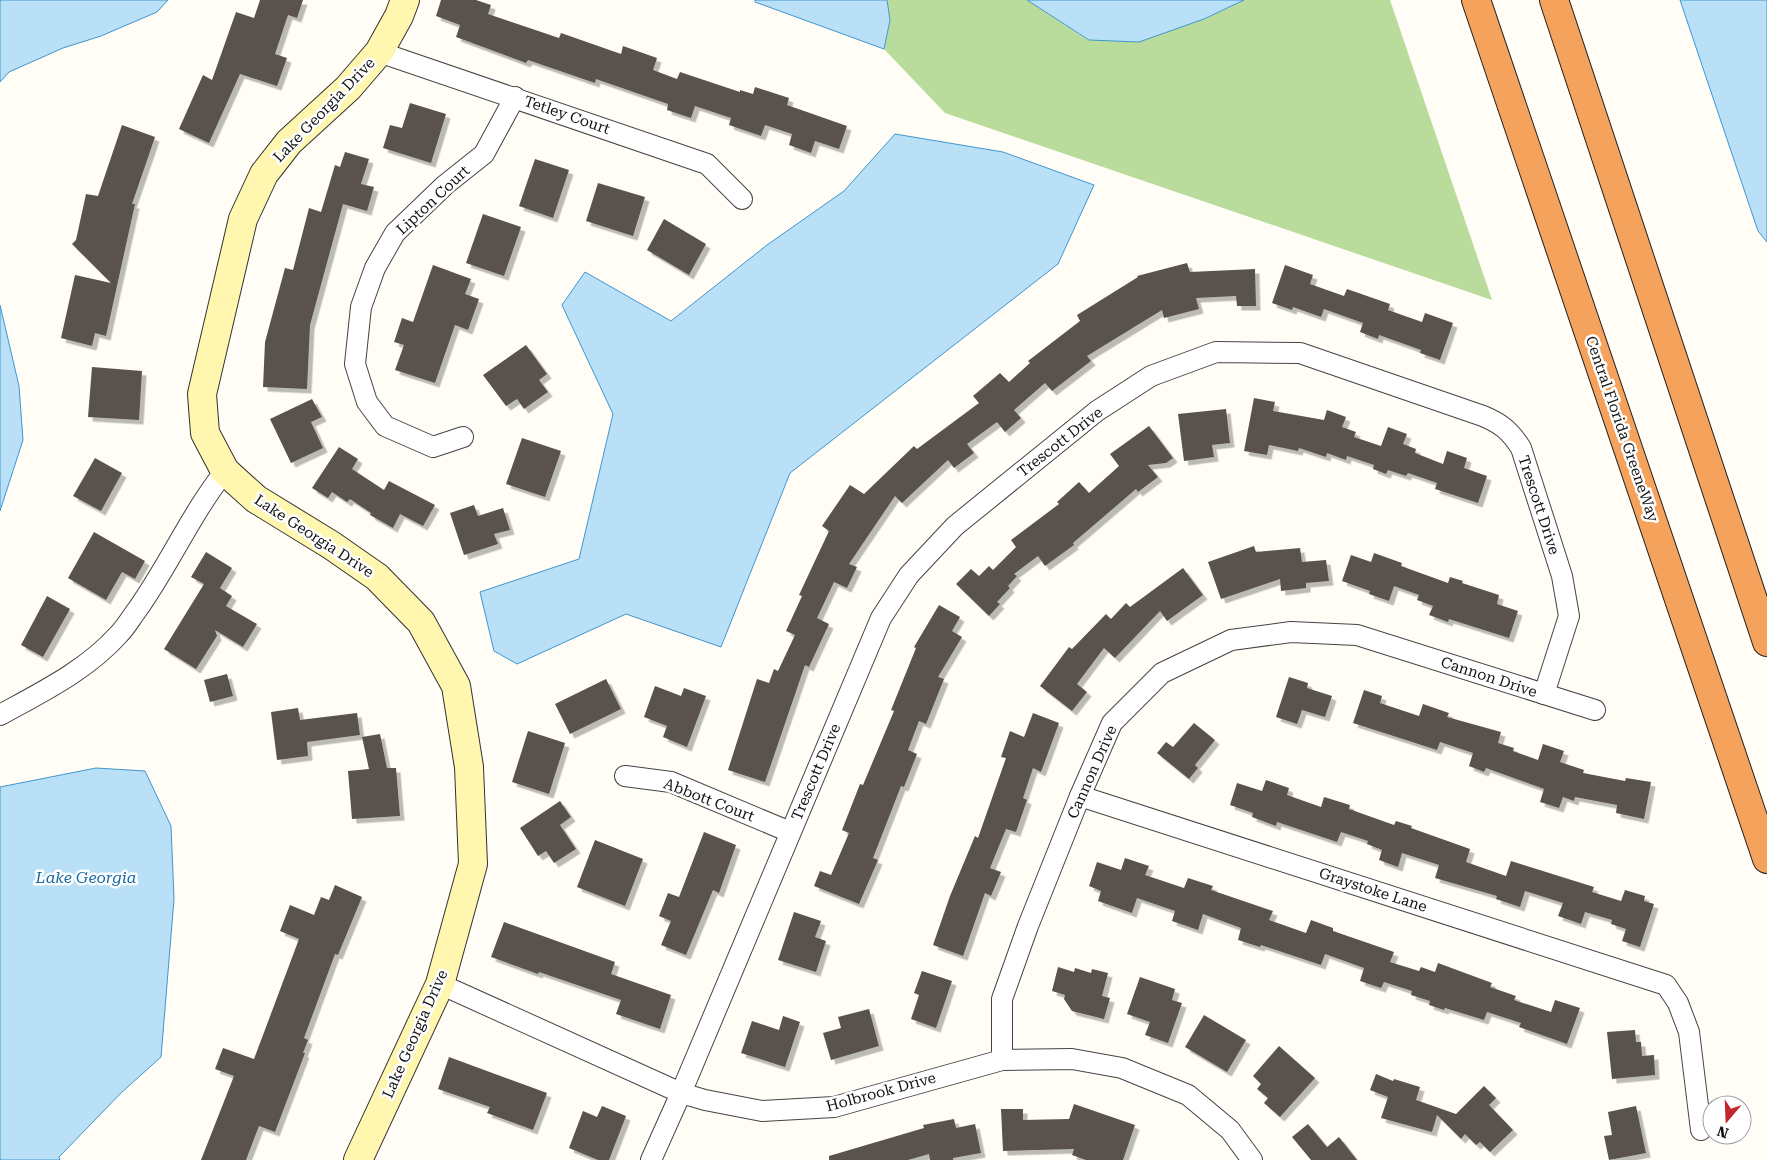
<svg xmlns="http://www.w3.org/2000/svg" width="1767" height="1160" font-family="'Roboto Serif',serif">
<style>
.forest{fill:#b9dc9c}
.water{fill:#b9e0f7;stroke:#3f96cf}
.building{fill:#5a524d;filter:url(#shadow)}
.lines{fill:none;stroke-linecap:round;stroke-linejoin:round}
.street-casing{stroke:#444;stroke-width:22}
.secondary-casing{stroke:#333;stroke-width:30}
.highway-casing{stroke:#222;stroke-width:30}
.street{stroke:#fff;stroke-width:20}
.secondary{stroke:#fff6b0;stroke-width:28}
.highway{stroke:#f5a25d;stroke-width:28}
.labels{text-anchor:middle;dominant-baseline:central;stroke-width:5;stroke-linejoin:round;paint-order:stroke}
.street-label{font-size:15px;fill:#111;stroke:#fff}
.water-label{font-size:16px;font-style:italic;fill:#1768a6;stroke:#fff}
</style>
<defs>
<filter id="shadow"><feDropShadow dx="4.5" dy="4.5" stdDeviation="0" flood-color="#0004"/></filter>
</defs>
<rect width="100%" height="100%" fill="#fffdf5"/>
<path class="forest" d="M887 0H1027L1088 40 1204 19 1244 0H1390L1492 300 945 113 884 49 890 20Z"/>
<g class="water">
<path d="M0 0H168L157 12 101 36 63 48 9 72 0 82Z"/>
<path d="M755 0H887L890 20 884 49 755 2Z"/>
<path d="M1027 0H1244L1204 19 1139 42 1089 40Z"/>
<path d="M1680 0H1767V242L1758 231Z"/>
<path d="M895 134 1003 152 1094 185 1058 264 790 473 721 647 626 614 517 664 494 651 480 592 579 559 613 414 562 305 585 272 671 321 767 245 844 191Z"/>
<path d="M0 305 19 386 23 440 0 511Z"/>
<path d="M96 768 145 771 171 826 174 899 161 1057 121 1093 59 1157 60 1160H0V787Z"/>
</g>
<g class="building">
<path d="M260 0H303L297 18 288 15 275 54 287 58 277 86 240 74 209 143 179 129 203 75 212 80 236 12 254 18Z"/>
<path d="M441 0H476L491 5 488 14 559 38 561 33 621 54 623 46 657 58 653 70 677 79 680 72 740 92V90L753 94 755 87 789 98 787 105 847 126 839 149 815 141 811 153 789 145 792 134 765 125 761 136 729 125 731 118 695 106 691 118 667 110 668 104 596 79 595 83 528 60 526 63 456 37 460 25 436 16Z"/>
<path d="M410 103 446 114 431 163 383 148 390 125 402 128Z"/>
<path d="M122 125 155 137 132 204H135L106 336 95 333 92 346 61 338 75 275 111 283 72 244 76 240 86 194 98 196Z"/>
<path d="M345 152 369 159 361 184 374 187 367 211 343 204 310 325 307 389 263 387 265 342 285 268 293 270 309 208 321 212 335 165 340 167Z"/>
<path d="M535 159 569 170 553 218 519 206Z"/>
<path d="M598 183 645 197 633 236 586 221Z"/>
<path d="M483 214 521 227 504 276 466 263Z"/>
<path d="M664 219 706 244 689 275 647 250Z"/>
<path d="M1187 263 1190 272 1255 269 1256 306H1237L1236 296 1196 298 1199 309 1164 318 1162 310 1087 356 1091 361 1052 391 1045 383 1014 410 1021 418 1005 432 997 422 967 444 974 453 954 468 948 460 902 503 895 496 849 564 857 567 847 588 834 582 817 618 829 624 809 667 805 665 765 782 728 770 757 679 769 683 774 669 778 671 795 635 786 631 802 596 799 595 829 531 822 526 850 485 864 494 914 446 917 449 979 403 973 396 1000 373 1009 382 1030 363 1028 361 1080 321 1077 315 1138 277 1137 276Z"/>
<path d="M433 265 471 279 465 294 479 299 468 330 455 325 435 383 395 370 404 345 394 342 402 318 413 322Z"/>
<path d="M1285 265 1313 275 1310 284 1344 296 1347 289 1390 304 1388 310 1422 322 1425 313 1453 323 1440 360 1420 353 1421 350 1379 335 1378 339 1360 332 1363 323 1324 309 1321 317 1293 307 1292 310 1272 303Z"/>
<path d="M526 345 547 374 539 380 548 392 524 409 517 399 506 406 483 375Z"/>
<path d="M92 367 142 371 139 420 88 417Z"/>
<path d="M1254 398 1275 402 1273 411 1324 420 1327 410 1346 417 1342 427 1356 432 1354 437 1381 446 1388 427 1407 434 1403 444 1416 449 1415 453 1443 464 1447 451 1467 458 1464 468 1487 476 1478 503 1435 489 1437 483 1408 473 1406 476 1388 470 1386 474 1373 469 1374 465 1347 456 1346 460 1327 453 1326 457 1299 448 1298 451 1269 445 1267 455 1244 451Z"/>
<path d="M312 399 322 417 311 422 323 448 291 463 270 419Z"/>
<path d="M1226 409 1230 443 1212 445 1214 457 1184 461 1178 414Z"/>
<path d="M1149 426 1173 458 1166 463 1148 465 1158 477 1138 492 1136 489 1073 543 1074 545 1045 566 1038 556 1014 574 1017 576 1008 586 1010 588 997 602 1000 604 989 616 956 584 971 569 979 576 989 566 993 570 1016 547 1011 540 1059 504 1057 502 1079 482 1089 493 1119 466 1110 454Z"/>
<path d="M522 438 561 451 545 497 506 484Z"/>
<path d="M339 447 358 459 352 469 384 490 389 481 435 505 423 526 400 514 393 528 370 515 371 513 350 499 347 502 332 492 328 498 312 488Z"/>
<path d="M95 458 122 473 101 511 73 496Z"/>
<path d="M474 505 478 516 503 508 510 530 494 534 498 544 464 555 450 513Z"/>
<path d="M94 532 145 561 135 579 122 572 106 600 68 578Z"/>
<path d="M1254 546 1256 552 1300 548 1302 562 1326 560 1329 581 1306 583V588L1281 591 1280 579 1221 599 1208 562Z"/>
<path d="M206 552 232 568 220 588 232 596 226 606 257 624 243 647 215 630 217 636 196 669 164 649 204 584 191 577Z"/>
<path d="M1374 553 1402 563 1401 566 1448 583 1450 577 1463 581 1462 583 1499 595 1497 604 1518 611 1509 638 1449 619 1448 622 1429 615 1433 606 1417 600 1419 595 1394 586 1389 601 1369 594 1370 591 1342 581 1351 555 1371 562Z"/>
<path d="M1183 568 1203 595 1167 621 1160 611 1115 658 1104 648 1077 684 1087 692 1072 711 1040 686 1069 647 1072 649 1106 614 1111 619 1126 603 1130 607Z"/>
<path d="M47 596 70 609 43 657 21 645Z"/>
<path d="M939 605 960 617 952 631 962 637 938 677 944 679 926 724 919 721 908 750 917 754 904 787 901 786 873 858 878 860 859 904 814 886 820 871 831 875 849 833 842 830 860 784 863 785 894 711 891 710 916 648 914 647Z"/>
<path d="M227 674 233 696 210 702 204 680Z"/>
<path d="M1289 677 1308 683 1307 688 1332 696 1325 717 1302 710 1297 724 1276 717Z"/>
<path d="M606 679 621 709 570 734 555 704Z"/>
<path d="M655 686 681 696 684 688 706 696 687 747 663 737 667 726 644 717Z"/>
<path d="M1364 690 1382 696 1380 703 1419 716 1423 704 1449 713 1447 717 1501 732 1498 743 1514 748 1513 751 1538 760 1543 744 1564 751 1560 762 1584 770 1583 773 1625 781 1626 778 1651 782 1644 819 1616 813 1617 805 1575 797 1574 801 1563 797 1559 808 1540 802 1544 789 1486 768 1484 772 1469 766 1473 753 1440 742 1437 750 1353 723Z"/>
<path d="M298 708 300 720 357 713 360 735 307 742 308 756 277 760 271 712Z"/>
<path d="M1033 713 1059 723 1041 772 1033 768 1023 798 1027 800 1016 832 1006 829 990 868 1001 872 991 896 985 893 963 956 933 945 950 896 975 836 978 838 1006 758 1001 757 1010 731 1024 737Z"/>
<path d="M1194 723 1215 740 1195 765 1198 768 1189 779 1157 753 1166 742 1173 747Z"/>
<path d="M528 731 565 743 549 794 512 782Z"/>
<path d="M380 734 387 768H396L400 816 352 819 348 771 369 769 362 737Z"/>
<path d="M1266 780 1289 788 1287 795 1321 807 1324 797 1350 805 1349 809 1394 825 1396 821 1412 826 1411 828 1470 849 1466 862 1506 876 1511 861 1594 887 1592 892 1621 901 1625 890 1645 896 1644 901 1654 904 1640 947 1622 941 1626 929 1611 924 1612 920 1585 912 1581 924 1558 916 1563 903 1525 891 1520 907 1496 899 1497 896 1435 878 1439 865 1402 853 1398 867 1379 860 1382 850 1367 844 1368 841 1341 832 1337 842 1277 822 1276 826 1252 817 1253 813 1230 805 1237 783 1262 791Z"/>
<path d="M560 801 571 817 560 825 576 849 554 863 546 851 538 856 520 828Z"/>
<path d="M704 832 736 845 719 893 713 890 686 955 661 945 671 921 659 916 668 893 679 897Z"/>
<path d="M595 840 643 859 625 906 577 887Z"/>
<path d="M1125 858 1149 866 1145 875 1184 888 1188 878 1213 886 1211 890 1273 911 1269 920 1306 933 1311 920 1333 928V931L1394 952 1390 962 1419 971 1421 967 1435 972 1438 963 1492 983 1490 987 1516 996 1514 1000 1551 1012 1555 1000 1580 1008 1567 1044 1519 1027 1521 1023 1487 1012 1484 1020 1445 1008 1444 1010 1429 1005 1430 1001 1411 995 1412 991 1384 982 1381 988 1360 981 1364 968 1325 954 1321 965 1261 945 1260 947 1238 940 1241 928 1203 914 1198 930 1172 921 1175 911 1137 898 1132 913 1098 901 1101 891 1089 886 1097 862 1121 870Z"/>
<path d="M335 885 362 897 338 955 335 954 304 1038 308 1040 303 1053H305L275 1132 259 1126 246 1160H201L234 1076 215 1069 223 1048 254 1059 299 939 280 931 290 905 314 915 321 897 329 900Z"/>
<path d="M794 912 821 921 815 937 826 941 816 972 778 960Z"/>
<path d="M504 922 615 962 611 974 671 995 660 1029 616 1014 621 1000 539 972 538 974 491 957Z"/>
<path d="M1058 967 1074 972 1075 968 1091 973 1092 969 1108 973 1102 996 1110 998 1104 1019 1072 1011 1064 999 1065 995 1052 991Z"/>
<path d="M922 971 952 981 936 1028 911 1019 919 995 914 993Z"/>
<path d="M1140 977 1175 989 1172 1000 1182 1003 1168 1043 1145 1035 1150 1022 1127 1014Z"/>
<path d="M869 1009 879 1046 831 1060 823 1033 841 1028 838 1017Z"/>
<path d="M1204 1015 1246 1040 1227 1072 1185 1047Z"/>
<path d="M783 1016 800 1022 785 1067 741 1053 752 1021 779 1030Z"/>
<path d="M1635 1030 1636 1042H1641L1642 1056 1654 1055 1655 1075 1612 1079 1607 1032Z"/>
<path d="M1279 1046 1315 1078 1280 1117 1264 1103 1268 1098 1257 1089 1261 1084 1253 1076Z"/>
<path d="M449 1057 547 1093 533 1130 487 1113 490 1107 438 1089Z"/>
<path d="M1376 1074 1393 1081 1394 1079 1420 1087 1416 1100 1456 1114 1484 1086 1496 1098 1489 1105 1513 1130 1490 1152 1480 1142 1476 1145 1465 1134 1461 1139 1437 1115 1432 1132 1381 1118 1388 1097 1370 1090Z"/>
<path d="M1074 1104 1135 1125 1123 1160H1086L1072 1155 1074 1149 1003 1151 1001 1109H1023V1120L1069 1119Z"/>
<path d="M602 1106 626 1116 609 1160H598L569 1148 583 1111 597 1117Z"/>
<path d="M1636 1106 1646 1153 1609 1160 1604 1136 1612 1135 1608 1112Z"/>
<path d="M954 1119 956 1128 975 1124 981 1153 953 1158V1160H930L929 1154 908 1160H829V1156L924 1128 923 1125Z"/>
<path d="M1308 1124 1327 1147 1339 1137 1357 1160H1311L1292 1137Z"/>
</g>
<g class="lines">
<g class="street-casing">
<g id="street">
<path d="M379 52 707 164 742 199"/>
<path d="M463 437 433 447 385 426 367 402 355 364 361 307 375 268 395 233 445 185 484 154 515 97"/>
<path d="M0 715C42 692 87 670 119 634 126 627 131 618 137 610 169 565 191 514 225 471"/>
<path d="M625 776 671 782 790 832"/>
<path d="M1080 796 1666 985 1678 1003 1689 1032 1701 1130"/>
<path d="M440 984 681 1093 705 1100 762 1111 834 1107 1002 1060 1072 1059 1122 1068 1188 1095 1230 1130 1252 1160"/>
<path d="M1002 1060V999L1028 926 1080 796 1112 723 1162 673 1231 640 1291 632 1357 635 1595 710"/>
<path d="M651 1160 681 1093 881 618 909 575 955 526 1097 411 1151 376 1216 352 1300 353 1483 416C1502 424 1510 431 1521 448L1562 576 1569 616 1544 694"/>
</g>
</g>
<g class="secondary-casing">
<path id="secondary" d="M358 1160 440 984 473 864 469 767 456 686 421 622 377 577 331 545 256 499 225 471 205 433 202 394 243 219 264 174 289 142 348 88 379 52 399 16 405 0"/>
</g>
<g class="highway-casing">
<g id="highway">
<path d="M1476 0 1767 859"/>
<path d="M1554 0 1767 642"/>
</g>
</g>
<use href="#street" class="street"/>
<use href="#secondary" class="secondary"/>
<use href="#highway" class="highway"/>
</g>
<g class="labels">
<g class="street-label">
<text transform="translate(324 110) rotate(-46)">Lake Georgia Drive</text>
<text transform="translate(567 115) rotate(19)">Tetley Court</text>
<text transform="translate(433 200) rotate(-43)">Lipton Court</text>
<text transform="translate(1622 429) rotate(71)">Central Florida GreeneWay</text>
<text transform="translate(1060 442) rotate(-38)">Trescott Drive</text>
<text transform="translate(1539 505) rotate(72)">Trescott Drive</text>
<text transform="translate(314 536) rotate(33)">Lake Georgia Drive</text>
<text transform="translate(1489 677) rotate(18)">Cannon Drive</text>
<text transform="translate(816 772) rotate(-67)">Trescott Drive</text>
<text transform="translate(1092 772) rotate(-66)">Cannon Drive</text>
<text transform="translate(709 800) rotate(21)">Abbott Court</text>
<text transform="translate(1373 890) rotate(18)">Graystoke Lane</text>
<text transform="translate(415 1034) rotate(-66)">Lake Georgia Drive</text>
<text transform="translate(881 1092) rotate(-15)">Holbrook Drive</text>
</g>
<g class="water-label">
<text x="86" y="877">Lake Georgia</text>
</g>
</g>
<g transform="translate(1727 1120) rotate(199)"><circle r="24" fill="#ffffff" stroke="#a0a0a0"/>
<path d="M0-4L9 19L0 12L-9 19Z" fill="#c4262e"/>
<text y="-8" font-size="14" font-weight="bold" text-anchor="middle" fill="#111111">N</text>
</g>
</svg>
